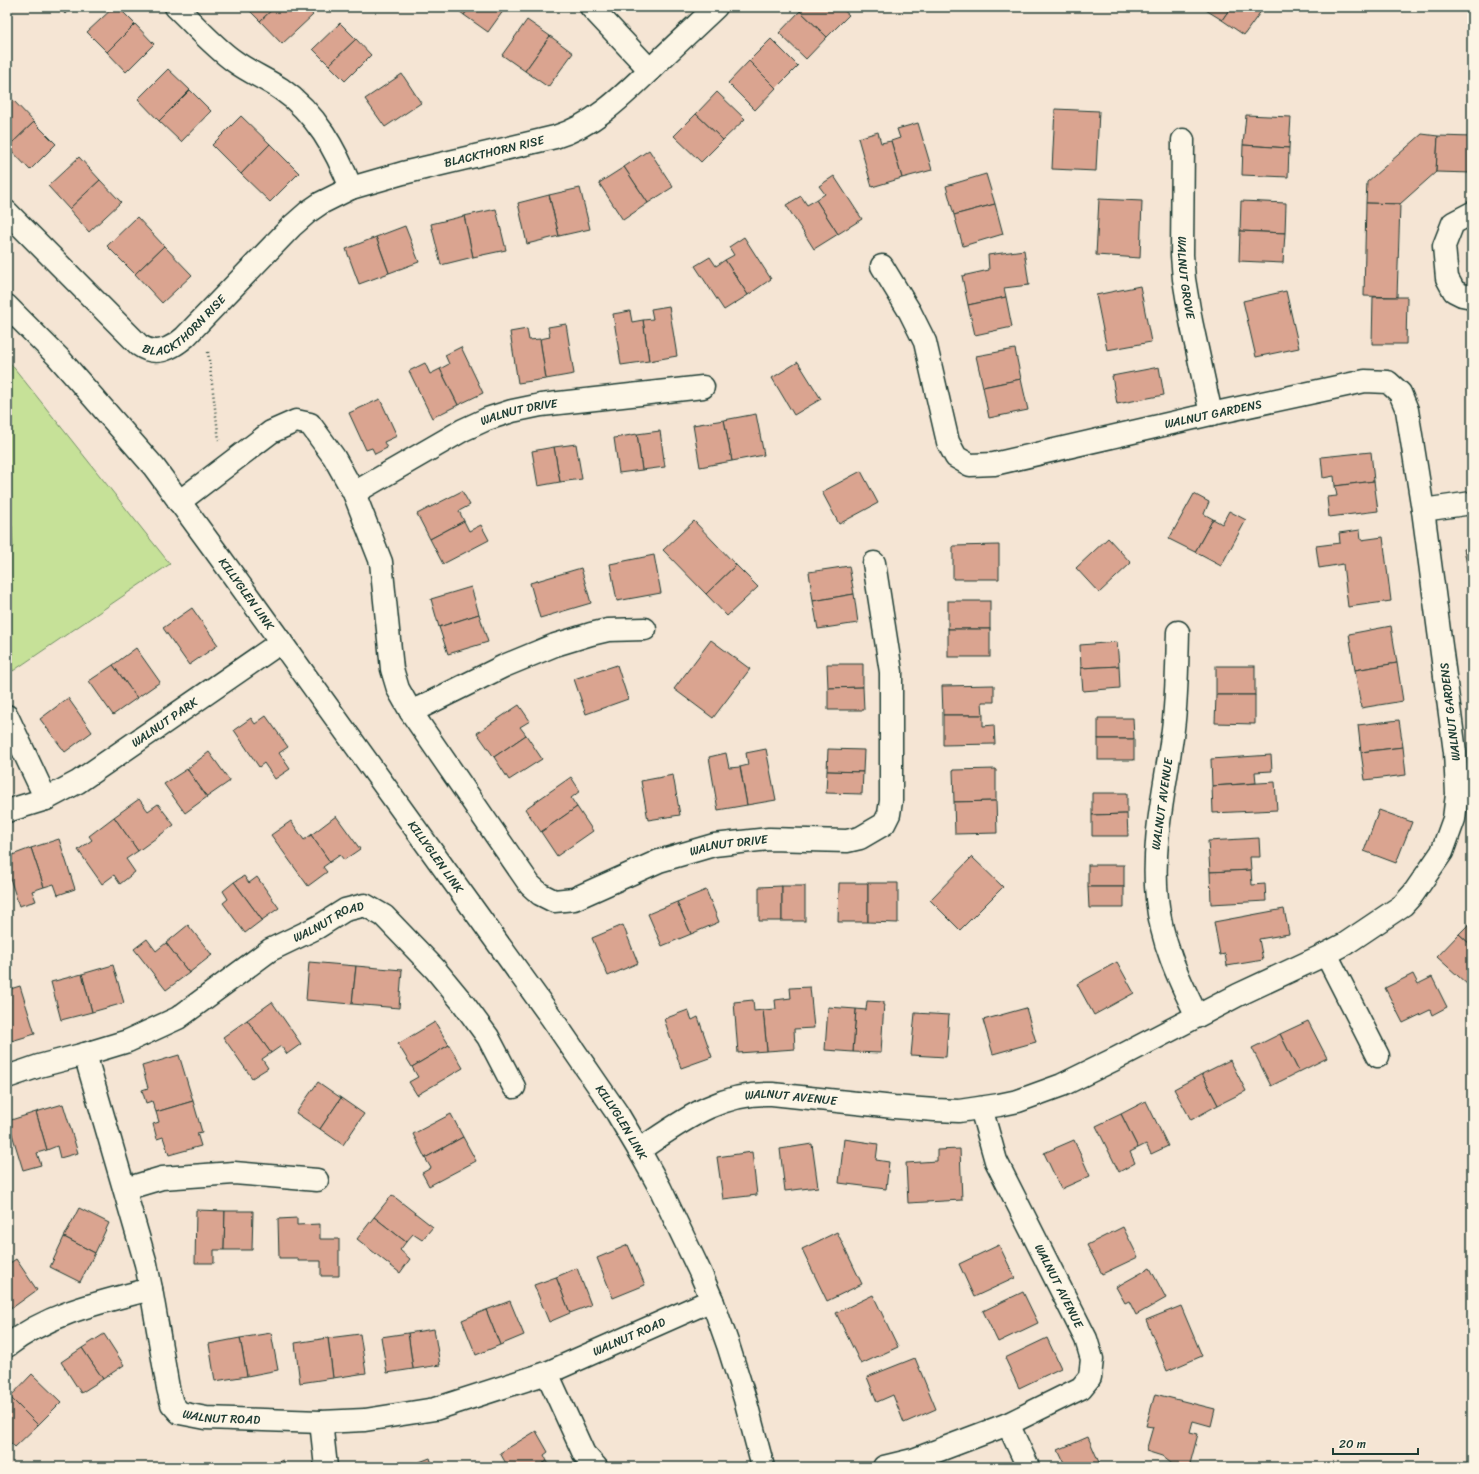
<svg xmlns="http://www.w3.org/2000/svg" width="1479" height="1474" font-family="Sriracha,sans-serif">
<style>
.green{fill:#c6e198;stroke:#728f66}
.building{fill:#daa490;stroke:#1f3d34}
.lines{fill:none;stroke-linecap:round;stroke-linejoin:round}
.minor-casing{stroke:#1f3d34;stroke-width:25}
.tertiary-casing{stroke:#1f3d34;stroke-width:25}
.path{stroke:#1f3d34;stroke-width:2.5;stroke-dasharray:1 3;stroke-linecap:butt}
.minor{stroke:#fcf5e5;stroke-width:22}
.tertiary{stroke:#fcf5e5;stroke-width:22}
.labels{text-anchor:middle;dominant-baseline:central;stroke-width:3.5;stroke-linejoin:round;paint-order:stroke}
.street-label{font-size:12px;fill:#1f3d34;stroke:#fcf5e5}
</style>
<rect width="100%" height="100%" fill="#f5e5d4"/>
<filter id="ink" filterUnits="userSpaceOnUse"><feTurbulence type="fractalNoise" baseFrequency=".025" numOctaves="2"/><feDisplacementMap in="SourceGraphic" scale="8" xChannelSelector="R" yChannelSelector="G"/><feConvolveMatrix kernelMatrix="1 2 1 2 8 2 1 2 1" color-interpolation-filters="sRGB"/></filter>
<g filter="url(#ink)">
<path class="green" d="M7 359 170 564 13 671 7 658V549L13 547 12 526H7Z"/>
<g class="building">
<path d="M58 7H72L65 14Z"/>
<path d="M114 7H118L135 24 107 52 87 32Z"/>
<path d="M246 7H275L260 21Z"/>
<path d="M275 7H305L313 15 282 44 260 21Z"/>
<path d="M454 7H470L464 15Z"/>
<path d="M470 7H506L488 32 464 15Z"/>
<path d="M804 7H840L849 15 827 37 800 11Z"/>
<path d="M1201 7H1231L1222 20Z"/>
<path d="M1231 7H1264L1244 35 1222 20Z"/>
<path d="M800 11 827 37 806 59 779 33Z"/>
<path d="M527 20 550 36 525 71 502 55Z"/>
<path d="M340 23 356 39 329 65 313 49Z"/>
<path d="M135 24 154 44 126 72 107 52Z"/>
<path d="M550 36 573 53 548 87 525 71Z"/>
<path d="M356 39 371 55 345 81 329 65Z"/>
<path d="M771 39 798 66 776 88 749 61Z"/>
<path d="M749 61 776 88 755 110 728 83Z"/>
<path d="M168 69 190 90 159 121 138 99Z"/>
<path d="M402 74 421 103 385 127 365 99Z"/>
<path d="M190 90 211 111 181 142 159 121Z"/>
<path d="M717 92 745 119 723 140 696 114Z"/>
<path d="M12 99 34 122 8 147 7 146V104Z"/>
<path d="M1055 109 1099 111 1096 171 1052 169Z"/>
<path d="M696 114 723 140 701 162 674 136Z"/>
<path d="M1246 115 1291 117 1289 148 1243 145Z"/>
<path d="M241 116 270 144 241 174 212 145Z"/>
<path d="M34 122 56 144 30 170 8 147Z"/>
<path d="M918 123 932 170 902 178 891 141 900 138 897 129Z"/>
<path d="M878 132 881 143 891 141 902 178 872 187 858 138Z"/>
<path d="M1422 134 1438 136 1436 172 1400 204 1366 203 1367 182Z"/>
<path d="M1438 136 1472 137V173L1436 172Z"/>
<path d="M270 144 299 173 270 202 241 174Z"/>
<path d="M1243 145 1289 148 1288 177 1242 175Z"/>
<path d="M649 150 673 187 648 203 624 167Z"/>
<path d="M79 157 100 180 69 209 48 186Z"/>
<path d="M624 167 648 203 623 220 599 183Z"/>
<path d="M986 174 995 204 954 215 946 186Z"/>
<path d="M834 176 862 219 838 234 816 200 825 194 819 186Z"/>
<path d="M100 180 121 202 89 232 69 209Z"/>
<path d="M580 188 590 229 559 236 549 195Z"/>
<path d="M549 195 559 236 527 244 518 203Z"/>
<path d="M801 196 807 205 816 200 838 234 814 249 786 205Z"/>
<path d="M1099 199 1142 201 1140 258 1096 255Z"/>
<path d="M1241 201 1286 203 1285 233 1240 231Z"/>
<path d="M1366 203 1400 204 1397 297 1364 296Z"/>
<path d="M995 204 1003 234 963 246 954 215Z"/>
<path d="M496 209 506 250 473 257 464 216Z"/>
<path d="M464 216 473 257 441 265 431 224Z"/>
<path d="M137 217 164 246 135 274 107 246Z"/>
<path d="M405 226 419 262 389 273 376 237Z"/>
<path d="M1240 231 1285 233 1283 263 1239 261Z"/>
<path d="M376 237 389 273 359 284 346 249Z"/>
<path d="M744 237 771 279 748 295 725 260 734 255 729 247Z"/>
<path d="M164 246 192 275 162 303 135 274Z"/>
<path d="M1024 250 1029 285 1004 288 1006 297 968 305 962 276 989 270 988 255Z"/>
<path d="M710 257 716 266 725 260 748 295 724 310 695 266Z"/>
<path d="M1140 286 1151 342 1107 350 1096 295Z"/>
<path d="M1286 291 1299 348 1256 357 1243 301Z"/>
<path d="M1006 297 1012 327 975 335 968 305Z"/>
<path d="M1373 297H1407L1406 344H1372Z"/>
<path d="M669 306 677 356 649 361 643 320 653 319 651 309Z"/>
<path d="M630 311 632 322 643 320 649 361 621 365 613 314Z"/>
<path d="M566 324 574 374 546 379 540 339 550 337 548 327Z"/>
<path d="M527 329 529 340 540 339 546 379 518 383 510 332Z"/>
<path d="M461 347 483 393 458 405 440 369 449 364 445 355Z"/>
<path d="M1015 349 1021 379 983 387 976 356Z"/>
<path d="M798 362 821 399 794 415 772 378Z"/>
<path d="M425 363 430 374 440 369 458 405 432 418 409 371Z"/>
<path d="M1159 367 1164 395 1117 404 1112 376Z"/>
<path d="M1021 379 1028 410 989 418 983 387Z"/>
<path d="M380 399 397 436 384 442 387 448 375 454 372 448 366 450 349 413Z"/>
<path d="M756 414 764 455 732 461 724 420Z"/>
<path d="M724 420 732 461 700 467 693 425Z"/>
<path d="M660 431 665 467 642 470 637 434Z"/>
<path d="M637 434 642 470 619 473 614 438Z"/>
<path d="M576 444 582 479 560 482 554 447Z"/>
<path d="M554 447 560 482 538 486 532 451Z"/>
<path d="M1371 452 1374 481 1335 486 1334 476 1323 478 1321 457Z"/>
<path d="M861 471 878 503 839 524 822 492Z"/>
<path d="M1374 481 1378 511 1329 517 1327 497 1337 496 1335 486Z"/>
<path d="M462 491 470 505 459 511 464 521 430 539 417 514Z"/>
<path d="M1194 494 1209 502 1204 514 1213 519 1195 552 1169 539Z"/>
<path d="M1229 511 1246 520 1221 566 1195 552 1213 519 1222 524Z"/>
<path d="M464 521 469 531 481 525 489 540 443 564 430 539Z"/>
<path d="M694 521 736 565 706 594 663 550Z"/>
<path d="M1360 530 1361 540 1383 537 1391 601 1348 607 1343 564 1319 568 1316 546 1340 543 1339 533Z"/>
<path d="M1108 538 1131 563 1099 593 1076 568Z"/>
<path d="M999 545V579H953V546Z"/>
<path d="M1472 548V591L1464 549Z"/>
<path d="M654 555 661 593 617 601 610 564Z"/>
<path d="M736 565 758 587 727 616 706 594Z"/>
<path d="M849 566 854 594 813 601 809 572Z"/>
<path d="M581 568 591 603 540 618 530 583Z"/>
<path d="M471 587 479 614 439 627 431 599Z"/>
<path d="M854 594 858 623 818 629 813 601Z"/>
<rect x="948" y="601" width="42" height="28"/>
<path d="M192 608 218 645 189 665 163 628Z"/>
<path d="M479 614 488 642 448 654 439 627Z"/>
<path d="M1391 626 1397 663 1355 670 1349 634Z"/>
<rect x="948" y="629" width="42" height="28"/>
<path d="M711 640 750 669 713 718 674 689Z"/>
<path d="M1117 642 1119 666 1081 668 1080 645Z"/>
<path d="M136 648 160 682 137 698 113 665Z"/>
<path d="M1397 663 1403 701 1361 708 1355 670Z"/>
<path d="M827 664H863V687L828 688Z"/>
<path d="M113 665 137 698 113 715 89 681Z"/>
<path d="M617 665 628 699 586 714 574 679Z"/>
<path d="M1119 666 1120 688 1083 691 1081 668Z"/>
<rect x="1216" y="666" width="39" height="29"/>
<path d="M994 685V702H982L983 715H943L942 686Z"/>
<path d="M863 687 864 710H828V688Z"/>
<path d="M1216 695H1255V724L1215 723Z"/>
<path d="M68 698 92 732 65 752 40 719Z"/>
<path d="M519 705 530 721 520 727 526 735 494 757 477 733Z"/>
<path d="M943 715H983V726L994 725 995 744 943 745Z"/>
<path d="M266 716 288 747 279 753 290 769 275 779 264 763 259 767 234 730 251 718 255 724Z"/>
<path d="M1098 718H1133L1134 739H1098Z"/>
<path d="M1399 720 1403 747 1361 752 1358 725Z"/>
<path d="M526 735 542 759 509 780 494 757Z"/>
<rect x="1098" y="739" width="36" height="21"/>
<path d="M1403 747 1406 775 1365 780 1361 752Z"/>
<path d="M766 749 776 800 747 805 740 767 748 765 746 753Z"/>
<path d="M828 749 864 750 863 772 827 771Z"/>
<path d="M209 752 230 781 207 797 187 769Z"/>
<path d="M726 753 729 768 740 767 747 805 718 810 709 757Z"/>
<path d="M1271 755 1272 771 1255 772 1256 783 1212 786 1211 759Z"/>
<path d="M187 769 207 797 185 813 164 784Z"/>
<path d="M996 769V801L954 802 953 770Z"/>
<path d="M827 771 863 772 862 794 826 793Z"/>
<path d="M673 775 680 815 648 820 641 781Z"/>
<path d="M571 777 580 791 571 798 577 807 541 832 525 809Z"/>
<path d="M1275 782 1277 810 1213 813 1212 786Z"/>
<path d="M1092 793H1127V814L1092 815Z"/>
<path d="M139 799 148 811 158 804 174 825 138 851 114 817Z"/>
<path d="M996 801 997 833 955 834 954 802Z"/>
<path d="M577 807 593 831 557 856 541 832Z"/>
<path d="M1379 810 1412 822 1396 863 1364 851Z"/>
<path d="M1127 814 1128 836H1092V815Z"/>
<path d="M336 816 360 849 344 860 340 855 330 862 311 835Z"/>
<path d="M114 817 138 851 126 859 135 872 120 884 114 875 102 884 78 850 92 840 89 836Z"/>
<path d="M291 821 304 840 311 835 330 862 323 867 327 872 308 886 271 835Z"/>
<path d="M1259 838 1260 857H1250L1251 870 1210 872 1208 841Z"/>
<path d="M59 839 75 889 58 895 54 884 44 887 31 848Z"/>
<path d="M31 848 44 887 32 891 36 901 19 906 7 869V857Z"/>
<path d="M972 857 1003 887 960 930 930 900Z"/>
<rect x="1088" y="865" width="36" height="22"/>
<path d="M1251 870 1252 885 1265 884 1266 901 1211 904 1210 872Z"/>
<path d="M244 876 249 883 257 877 279 908 262 920 234 882Z"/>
<path d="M234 882 262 920 245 933 223 903 228 899 223 891Z"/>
<path d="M839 883H868V922H838Z"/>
<path d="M868 883H898V923L868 922Z"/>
<path d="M782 886V921H759V887Z"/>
<rect x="782" y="886" width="23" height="35"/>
<path d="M1088 887H1124V908H1089Z"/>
<path d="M706 890 719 922 691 934 677 902Z"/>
<path d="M677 902 691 934 662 946 648 914Z"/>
<path d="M1284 909 1289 934 1259 939 1263 960 1227 966 1225 954 1220 955 1214 922Z"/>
<path d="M1472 921V946L1459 934Z"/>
<path d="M188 925 212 955 189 973 166 943Z"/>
<path d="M623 925 638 963 608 976 592 938Z"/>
<path d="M1459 934 1472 946V981L1468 985 1437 957Z"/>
<path d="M147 939 156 951 166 943 189 973 166 990 134 949Z"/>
<path d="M309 962 356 966 352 1004 306 1000Z"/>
<path d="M1117 962 1134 993 1094 1015 1077 984Z"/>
<path d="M113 965 124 1003 92 1012 82 974Z"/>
<path d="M356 966 402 970 399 1008 352 1004Z"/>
<path d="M82 974 92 1012 61 1020 51 982Z"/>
<path d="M1413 974 1418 984 1432 977 1447 1007 1432 1015 1430 1010 1403 1023 1385 988Z"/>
<path d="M20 986 35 1034 8 1042 7 1004 10 1003 7 990Z"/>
<path d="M810 987 814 1028 794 1029 795 1049 767 1051 763 1010 776 1009 775 1000 791 998 790 988Z"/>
<path d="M753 1000 754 1011 763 1010 767 1051 738 1053 734 1002Z"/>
<path d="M867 1001 884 1002 881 1053 853 1052 856 1009 866 1010Z"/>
<path d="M272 1002 301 1044 287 1054 281 1046 271 1053 247 1020Z"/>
<path d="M828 1007 856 1009 853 1052 825 1050Z"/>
<path d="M1026 1008 1036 1042 993 1054 983 1020Z"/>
<path d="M688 1010 692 1020 698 1017 712 1057 681 1068 664 1019Z"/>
<path d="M915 1013 949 1015 946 1057 911 1055Z"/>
<path d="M247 1020 271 1053 262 1059 268 1068 252 1078 223 1037Z"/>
<path d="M1308 1021 1327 1058 1299 1072 1280 1034Z"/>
<path d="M435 1022 449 1045 412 1067 398 1044Z"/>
<path d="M1280 1034 1299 1072 1271 1086 1252 1048Z"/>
<path d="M449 1045 463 1068 417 1095 409 1082 418 1077 412 1067Z"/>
<path d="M179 1055 193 1101 156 1112 152 1101 146 1103 142 1090 148 1088 142 1066Z"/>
<path d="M1230 1060 1246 1091 1218 1105 1202 1074Z"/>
<path d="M1202 1074 1218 1105 1191 1120 1174 1089Z"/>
<path d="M318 1082 341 1098 320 1129 296 1113Z"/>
<path d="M341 1098 364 1114 343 1145 320 1129Z"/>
<path d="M193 1101 202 1132 197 1133 201 1146 169 1155 163 1137 157 1139 153 1124 159 1122 156 1112Z"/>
<path d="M1146 1101 1168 1146 1151 1154 1146 1144 1138 1148 1121 1114Z"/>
<path d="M63 1104 78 1153 60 1158 57 1146 47 1150 36 1112Z"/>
<path d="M36 1112 47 1150 37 1153 41 1165 23 1170 8 1121Z"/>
<path d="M451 1114 463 1137 425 1158 413 1134Z"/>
<path d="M1121 1114 1138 1148 1130 1152 1135 1163 1119 1172 1096 1126Z"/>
<path d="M463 1137 476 1161 429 1186 422 1173 431 1168 425 1158Z"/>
<path d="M844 1139 878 1144 876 1160 889 1162 886 1189 839 1183Z"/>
<path d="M1074 1140 1090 1176 1061 1189 1044 1153Z"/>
<path d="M812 1144 818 1187 785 1191 780 1149Z"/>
<path d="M960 1149 962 1200 908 1203 906 1163 937 1161V1150Z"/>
<path d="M752 1152 757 1195 723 1199 717 1157Z"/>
<path d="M392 1195 433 1227 422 1240 413 1234 406 1242 374 1217Z"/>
<path d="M79 1208 109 1223 95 1253 64 1237Z"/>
<path d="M196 1210 225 1211 224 1250H214V1263H195Z"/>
<path d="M225 1211H253L252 1250H224Z"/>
<path d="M374 1217 406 1242 400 1250 410 1259 400 1273 357 1239Z"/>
<path d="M297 1218V1225L320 1224V1239H339V1276H321V1261H298V1258H279L278 1219Z"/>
<path d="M1123 1227 1138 1257 1102 1274 1087 1245Z"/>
<path d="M837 1232 862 1284 827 1301 802 1249Z"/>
<path d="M64 1237 95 1253 80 1282 50 1267Z"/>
<path d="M628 1245 645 1285 613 1298 597 1258Z"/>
<path d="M999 1245 1015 1278 974 1297 959 1264Z"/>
<path d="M16 1259 37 1290 12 1308 7 1300V1265Z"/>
<path d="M577 1268 591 1305 570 1313 556 1277Z"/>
<path d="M1150 1268 1166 1298 1136 1315 1129 1301 1125 1303 1116 1287Z"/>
<path d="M556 1277 570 1313 549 1322 534 1285Z"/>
<path d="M1023 1292 1038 1323 998 1342 983 1311Z"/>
<path d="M873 1295 898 1347 861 1364 836 1313Z"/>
<path d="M7 1300 12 1308 7 1311Z"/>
<path d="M510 1301 524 1335 500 1345 486 1310Z"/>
<path d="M1181 1306 1202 1356 1167 1371 1146 1320Z"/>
<path d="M486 1310 500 1345 476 1355 462 1320Z"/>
<path d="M434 1329 440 1365 413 1369 408 1333Z"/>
<path d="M271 1333 278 1370 247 1376 240 1338Z"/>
<path d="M408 1333 413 1369 387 1373 381 1337Z"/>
<path d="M104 1334 124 1365 103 1379 82 1348Z"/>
<path d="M360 1334 366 1373 333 1378 328 1338Z"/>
<path d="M240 1338 247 1376 215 1381 209 1344Z"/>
<path d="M328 1338 333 1378 300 1383 295 1343Z"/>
<path d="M1047 1338 1061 1368 1019 1388 1005 1358Z"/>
<path d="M82 1348 103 1379 81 1393 61 1362Z"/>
<path d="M915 1358 936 1409 904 1423 893 1395 877 1402 867 1377Z"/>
<path d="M32 1374 61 1402 38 1425 10 1397Z"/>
<path d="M1155 1394 1215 1409 1211 1426 1193 1421 1190 1432 1198 1434 1190 1464 1187 1467H1176L1162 1456 1146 1451 1153 1427 1146 1426Z"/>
<path d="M10 1397 38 1425 15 1447 7 1439V1400Z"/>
<path d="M536 1431 548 1452 544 1455 547 1461 537 1467H508L500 1453Z"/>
<path d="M1088 1437 1101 1467H1066L1058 1450Z"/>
<path d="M430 1458 433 1467H406Z"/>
<path d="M283 1460 286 1467H266Z"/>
<path d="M547 1461 551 1467H537Z"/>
</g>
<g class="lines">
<g class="minor-casing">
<g id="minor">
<path d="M176 7C195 25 213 46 234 61 249 72 266 79 281 89 316 113 336 150 351 188"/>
<path d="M591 7 650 70"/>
<path id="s1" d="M1183 140 1182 255 1184 279 1191 321 1211 414"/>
<path id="s2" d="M7 212 139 345C156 357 171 349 185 337L291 227 308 212 321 203 351 188 403 173 555 137C595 125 625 94 654 66 674 46 695 27 716 7"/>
<path d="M1472 213 1453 223 1444 246 1447 278 1454 291 1462 295 1472 297"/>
<path id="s3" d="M354 493 463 430 487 419 512 411 541 405 703 387"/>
<path id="s4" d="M179 502 271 432 296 421 310 424 334 457 354 493 381 562 392 669 398 689 411 712 530 885 540 894 554 901 574 899 659 861 714 845 769 839 847 841 860 838 884 824 889 814 891 801V672L874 563"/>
<path d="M1423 510 1472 503"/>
<path d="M1178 632C1177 665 1177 697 1173 729 1166 786 1151 841 1157 899 1161 941 1178 978 1197 1016"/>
<path d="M411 712 504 666 555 645 591 634 608 630 645 629"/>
<path d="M7 716 46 799"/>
<path id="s5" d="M7 811 46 799 78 782 281 642"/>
<path d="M1326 954 1378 1056"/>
<path id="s6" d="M85 1054 146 1264 151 1289 168 1388 172 1404 180 1413 206 1418 321 1422 365 1420 435 1409 547 1373 712 1300"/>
<path id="s7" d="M7 1077 39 1066 85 1054 128 1041 178 1018 270 950 318 927 345 910 365 905 384 916 435 969 463 1003 488 1037 514 1087"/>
<path id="s8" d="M639 1150C681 1122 719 1092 772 1094L894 1107 935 1110 959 1111 999 1105 1018 1101 1062 1085 1115 1059 1238 995 1326 954 1345 944 1403 905 1413 894 1442 852 1454 819 1457 794 1455 752 1423 510 1407 410 1400 393 1388 382 1365 381 1211 414 994 464 970 465 956 457 948 442 925 342 910 312 882 266"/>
<path d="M125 1189 162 1178 234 1173 317 1180"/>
<path d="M7 1346C49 1313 101 1302 151 1289"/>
<path d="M547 1373 584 1454 596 1467"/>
<path d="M321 1422 326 1467"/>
<path d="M1008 1424 1028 1467"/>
<path d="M884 1467 913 1460 1008 1424 1081 1388 1090 1377 1092 1359 1086 1339 996 1161 981 1108"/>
</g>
</g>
<g class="tertiary-casing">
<g id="tertiary">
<path id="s9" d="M7 306 58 357 154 467 217 553 551 1017 617 1113 639 1150 660 1188 700 1272 712 1300 728 1345 745 1399 763 1467"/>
</g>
</g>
<path class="path" d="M208 352 219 440"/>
<use href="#minor" class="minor"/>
<use href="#tertiary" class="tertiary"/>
</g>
</g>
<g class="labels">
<g class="street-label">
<text stroke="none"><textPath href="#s2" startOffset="611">BLACKTHORN RISE</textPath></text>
<text stroke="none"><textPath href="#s1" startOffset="138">WALNUT GROVE</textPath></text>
<text stroke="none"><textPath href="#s2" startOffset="243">BLACKTHORN RISE</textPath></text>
<text stroke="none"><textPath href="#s3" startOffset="185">WALNUT DRIVE</textPath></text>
<text transform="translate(1213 414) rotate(-12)">WALNUT GARDENS</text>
<text stroke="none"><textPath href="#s9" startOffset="375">KILLYGLEN LINK</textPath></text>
<text transform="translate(1450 712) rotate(-97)">WALNUT GARDENS</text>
<text stroke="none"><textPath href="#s5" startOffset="182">WALNUT PARK</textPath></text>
<text transform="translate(1162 804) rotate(-82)">WALNUT AVENUE</text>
<text stroke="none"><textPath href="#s4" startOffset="892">WALNUT DRIVE</textPath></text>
<text stroke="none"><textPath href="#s9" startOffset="699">KILLYGLEN LINK</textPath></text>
<text stroke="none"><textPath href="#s7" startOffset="361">WALNUT ROAD</textPath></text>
<text stroke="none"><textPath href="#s8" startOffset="166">WALNUT AVENUE</textPath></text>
<text stroke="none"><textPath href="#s9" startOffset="1023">KILLYGLEN LINK</textPath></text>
<text transform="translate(1059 1286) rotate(63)">WALNUT AVENUE</text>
<text stroke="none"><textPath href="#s6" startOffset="837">WALNUT ROAD</textPath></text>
<text stroke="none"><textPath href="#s6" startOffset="415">WALNUT ROAD</textPath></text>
</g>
</g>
<rect width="1479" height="1474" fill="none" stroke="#fcf5e5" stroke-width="24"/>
<rect x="12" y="12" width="1455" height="1450" fill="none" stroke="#1f3d34" stroke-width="1.5" filter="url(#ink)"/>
<path d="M1333 1448v6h85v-6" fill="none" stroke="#1f3d34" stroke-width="2"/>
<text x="1339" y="1448" font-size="12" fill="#1f3d34" stroke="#fcf5e5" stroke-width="3" paint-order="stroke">20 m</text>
</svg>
